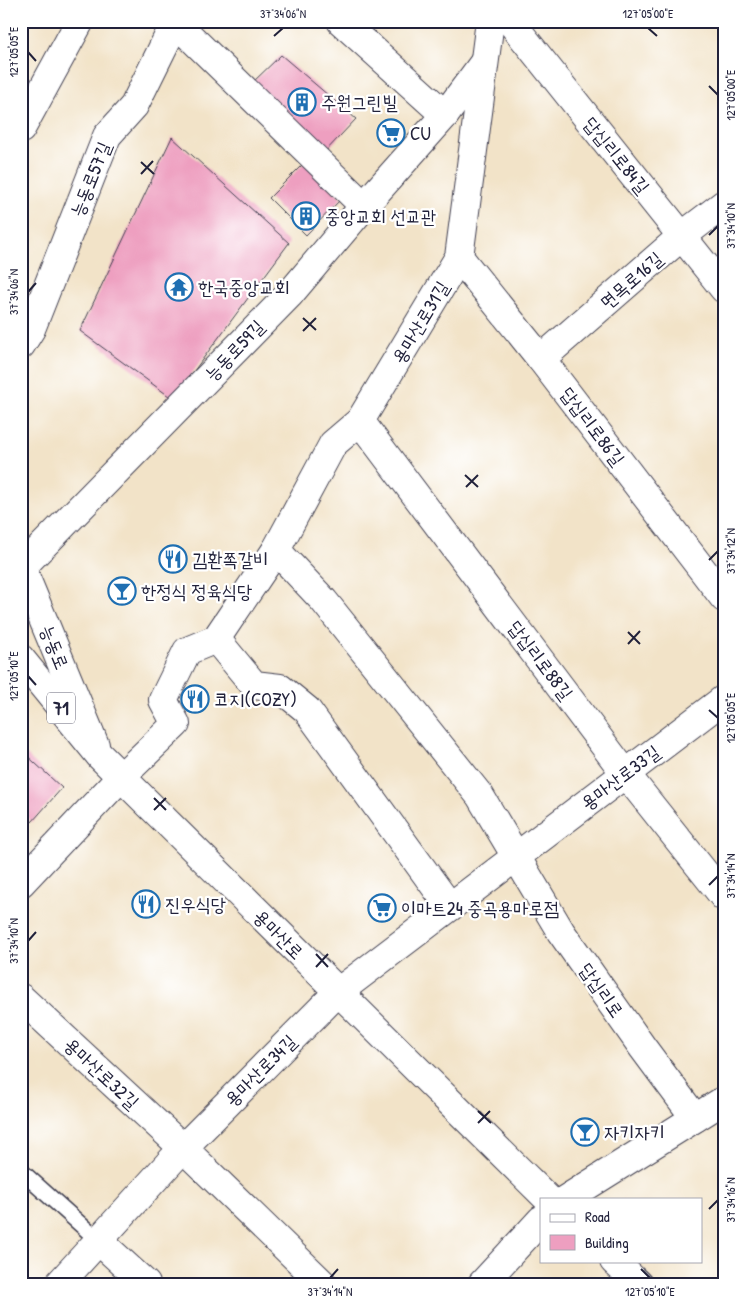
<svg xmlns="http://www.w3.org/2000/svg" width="745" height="1305" font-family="'Patrick Hand','Poor Story',sans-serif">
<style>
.building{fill:#ee9fc0}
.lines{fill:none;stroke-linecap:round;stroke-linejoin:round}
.lane-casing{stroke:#413f50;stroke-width:18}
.street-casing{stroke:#413f50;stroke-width:30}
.secondary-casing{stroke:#413f50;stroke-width:30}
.primary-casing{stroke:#413f50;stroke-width:30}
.lane{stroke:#fff;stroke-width:15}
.street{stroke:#fff;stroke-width:28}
.secondary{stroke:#fff;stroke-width:28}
.primary{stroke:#fff;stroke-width:28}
.ticks{fill:none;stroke:#22223b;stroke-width:2}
.labels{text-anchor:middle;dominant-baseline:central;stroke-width:4.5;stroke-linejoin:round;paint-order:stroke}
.shield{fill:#fff;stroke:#646476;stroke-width:1}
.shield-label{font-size:18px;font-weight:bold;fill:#22223b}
.poi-label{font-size:19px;fill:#22223b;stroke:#fff;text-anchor:start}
.street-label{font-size:19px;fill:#22223b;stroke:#fff}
.neatline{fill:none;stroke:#22223b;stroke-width:2}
.ticks-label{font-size:12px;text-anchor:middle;fill:#22223b}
</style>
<rect width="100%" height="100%" fill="#fff"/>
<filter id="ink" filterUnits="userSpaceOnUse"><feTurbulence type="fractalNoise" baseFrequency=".02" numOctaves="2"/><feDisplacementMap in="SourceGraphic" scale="10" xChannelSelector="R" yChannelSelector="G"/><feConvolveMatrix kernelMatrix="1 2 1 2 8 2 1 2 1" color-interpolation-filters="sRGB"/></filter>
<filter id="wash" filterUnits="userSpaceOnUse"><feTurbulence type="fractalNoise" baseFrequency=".0096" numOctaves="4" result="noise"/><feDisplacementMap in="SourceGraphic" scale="20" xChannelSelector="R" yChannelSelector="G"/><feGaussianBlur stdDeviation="1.12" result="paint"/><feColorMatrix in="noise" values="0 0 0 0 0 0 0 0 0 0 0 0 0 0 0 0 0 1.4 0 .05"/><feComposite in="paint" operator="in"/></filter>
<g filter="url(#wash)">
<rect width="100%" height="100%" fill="#f2e3c8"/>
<g id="blocks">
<g class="building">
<path d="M281 55 356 119 323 154 251 84Z"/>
<path d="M21 56 28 75 21 88Z"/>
<path d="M172 137 289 243 173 399 80 331Z"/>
<path d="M305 162 342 198 306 235 269 198Z"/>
<path d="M21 750 62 788 32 822 21 812Z"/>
</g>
</g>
</g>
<g filter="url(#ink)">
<use href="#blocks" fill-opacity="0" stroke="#413f50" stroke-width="1"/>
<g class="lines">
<g class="lane-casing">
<path id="lane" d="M21 1171 99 1241"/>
</g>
<g class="street-casing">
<g id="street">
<path d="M341 21 445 115"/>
<path d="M510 21 724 289"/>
<path d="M175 22 364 206"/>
<path d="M21 129 80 21"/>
<path d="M459 257 541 359 724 598"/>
<path d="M21 345 31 329 107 136 134 106 176 21"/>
<path d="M541 359 682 236 724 204"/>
<path d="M360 421 625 773 724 897"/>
<path d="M276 550 324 601 480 796 561 932 643 1048 695 1118"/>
<path d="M22 567 289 295 364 206 445 115 482 65"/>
<path d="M216 639 254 685 280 688 307 710 450 907"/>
<path d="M21 883 121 777 176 724 163 700 187 651 216 639 276 550 333 444 360 421 459 257 490 21"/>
<path d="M21 998 183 1148 323 1284"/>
<path d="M99 1241 146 1284"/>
<path d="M59 1284 183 1148 338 992 724 699"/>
<path d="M482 1284 541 1220"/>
</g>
</g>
<g class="secondary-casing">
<g id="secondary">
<path d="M21 566 95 745"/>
<path d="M566 1199 724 1100"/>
</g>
</g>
<g class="primary-casing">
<g id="primary">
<path d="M21 659 100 756 548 1199"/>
<path d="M614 1261 638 1284"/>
</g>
</g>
<use href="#lane" class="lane"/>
<use href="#street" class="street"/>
<use href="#secondary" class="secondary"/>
<use href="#primary" class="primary"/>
</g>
</g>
<path class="ticks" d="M648 28 657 36M274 36 283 28M28 52 36 61M709 86 718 95M141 162 154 174M141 174 153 161M709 235 718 226M28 292 36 283M303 318 316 330M303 331 316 318M465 475 478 487M466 487 478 475M709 560 718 551M628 632 640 644M628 644 640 631M28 676 36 685M709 710 718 718M154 798 166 810M154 810 166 798M709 885 718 876M28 941 36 932M316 954 328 967M316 967 328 954M478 1111 491 1123M478 1123 490 1111M709 1209 718 1200M641 1269 650 1278M330 1278 338 1269"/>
<defs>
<g id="building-ring" transform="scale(1.4375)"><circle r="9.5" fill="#fff" stroke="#1f6fb2" stroke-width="1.5"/><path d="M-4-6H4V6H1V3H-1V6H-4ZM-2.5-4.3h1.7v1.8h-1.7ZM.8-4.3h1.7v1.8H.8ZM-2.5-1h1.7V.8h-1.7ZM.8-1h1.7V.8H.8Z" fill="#1f6fb2"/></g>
<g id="supermarket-ring" transform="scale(1.4375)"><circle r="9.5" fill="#fff" stroke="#1f6fb2" stroke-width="1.5"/><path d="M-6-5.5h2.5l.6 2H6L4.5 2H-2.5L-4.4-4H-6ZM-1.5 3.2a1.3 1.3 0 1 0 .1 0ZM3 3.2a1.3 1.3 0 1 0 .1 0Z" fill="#1f6fb2"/></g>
<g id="temple-ring" transform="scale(1.4375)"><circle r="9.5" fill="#fff" stroke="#1f6fb2" stroke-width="1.5"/><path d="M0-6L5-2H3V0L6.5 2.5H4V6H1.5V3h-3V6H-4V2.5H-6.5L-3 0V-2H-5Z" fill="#1f6fb2"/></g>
<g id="restaurant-ring" transform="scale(1.4375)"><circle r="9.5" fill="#fff" stroke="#1f6fb2" stroke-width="1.5"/><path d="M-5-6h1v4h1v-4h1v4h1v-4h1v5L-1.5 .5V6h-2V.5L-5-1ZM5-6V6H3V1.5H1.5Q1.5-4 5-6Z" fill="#1f6fb2"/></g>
<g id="bar-ring" transform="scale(1.4375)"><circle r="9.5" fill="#fff" stroke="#1f6fb2" stroke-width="1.5"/><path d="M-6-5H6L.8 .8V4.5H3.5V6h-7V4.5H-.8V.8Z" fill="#1f6fb2"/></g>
</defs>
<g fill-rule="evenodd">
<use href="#building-ring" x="302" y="102"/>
<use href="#supermarket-ring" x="391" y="133"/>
<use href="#building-ring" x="306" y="216"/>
<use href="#temple-ring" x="179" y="287"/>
<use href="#restaurant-ring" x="173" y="559"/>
<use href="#bar-ring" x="122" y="591"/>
<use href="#restaurant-ring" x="195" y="699"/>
<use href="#restaurant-ring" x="146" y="904"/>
<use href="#supermarket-ring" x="382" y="908"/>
<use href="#bar-ring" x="585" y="1132"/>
</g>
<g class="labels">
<rect class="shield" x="47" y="692.5" width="28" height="31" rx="4"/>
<g class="shield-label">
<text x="61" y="708">71</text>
</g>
<g class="poi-label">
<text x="321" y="102">주원그린빌</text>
<text x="410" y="133">CU</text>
<text x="325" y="216">중앙교회 선교관</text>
<text x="198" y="287">한국중앙교회</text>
<text x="192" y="559">김환쪽갈비</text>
<text x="141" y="591">한정식 정육식당</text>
<text x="214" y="699">코지(COZY)</text>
<text x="165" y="904">진우식당</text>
<text x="401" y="908">이마트24 중곡용마로점</text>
<text x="604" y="1132">자키자키</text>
</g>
<g class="street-label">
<text transform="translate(617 155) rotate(51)">답십리로84길</text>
<text transform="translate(90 179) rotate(-68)">능동로57길</text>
<text transform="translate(631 280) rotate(-41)">면목로16길</text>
<text transform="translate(420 322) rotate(-59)">용마산로31길</text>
<text transform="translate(234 350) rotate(-46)">능동로59길</text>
<text transform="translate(593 426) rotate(53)">답십리로86길</text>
<text transform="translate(55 647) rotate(68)">능동로</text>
<text transform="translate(541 660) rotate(53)">답십리로88길</text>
<text transform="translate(620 777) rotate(-37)">용마산로33길</text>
<text transform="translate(279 934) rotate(45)">용마산로</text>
<text transform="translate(602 990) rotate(55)">답십리로</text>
<text transform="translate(260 1070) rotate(-45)">용마산로34길</text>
<text transform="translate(102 1073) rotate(43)">용마산로32길</text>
</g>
</g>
<rect width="745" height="1305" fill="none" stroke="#fff" stroke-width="55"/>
<rect x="540" y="1198" width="162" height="65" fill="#ffffff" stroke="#a7a7b1"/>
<rect x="550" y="1214" width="25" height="8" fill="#ffffff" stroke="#a7a7b1"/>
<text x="585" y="1222" font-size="15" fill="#22223b">Road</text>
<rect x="550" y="1235" width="25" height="15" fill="#ee9fc0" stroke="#a7a7b1"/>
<text x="585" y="1248" font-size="15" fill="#22223b">Building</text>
<rect x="28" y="28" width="690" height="1250" class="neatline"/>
<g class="ticks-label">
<text x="283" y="18">37°34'06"N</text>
<text x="648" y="18">127°05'00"E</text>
<text transform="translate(14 52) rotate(-90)" y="4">127°05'05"E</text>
<text transform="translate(731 95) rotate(-90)" y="4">127°05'00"E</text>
<text transform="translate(731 226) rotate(-90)" y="4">37°34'10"N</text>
<text transform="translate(14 292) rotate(-90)" y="4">37°34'06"N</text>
<text transform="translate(731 551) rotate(-90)" y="4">37°34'12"N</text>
<text transform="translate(14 676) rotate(-90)" y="4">127°05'10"E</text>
<text transform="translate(731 718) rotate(-90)" y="4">127°05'05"E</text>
<text transform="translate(731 876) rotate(-90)" y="4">37°34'14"N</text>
<text transform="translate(14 941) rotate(-90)" y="4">37°34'10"N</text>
<text transform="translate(731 1200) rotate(-90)" y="4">37°34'16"N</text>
<text x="330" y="1296">37°34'14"N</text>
<text x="650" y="1296">127°05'10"E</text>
</g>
</svg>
